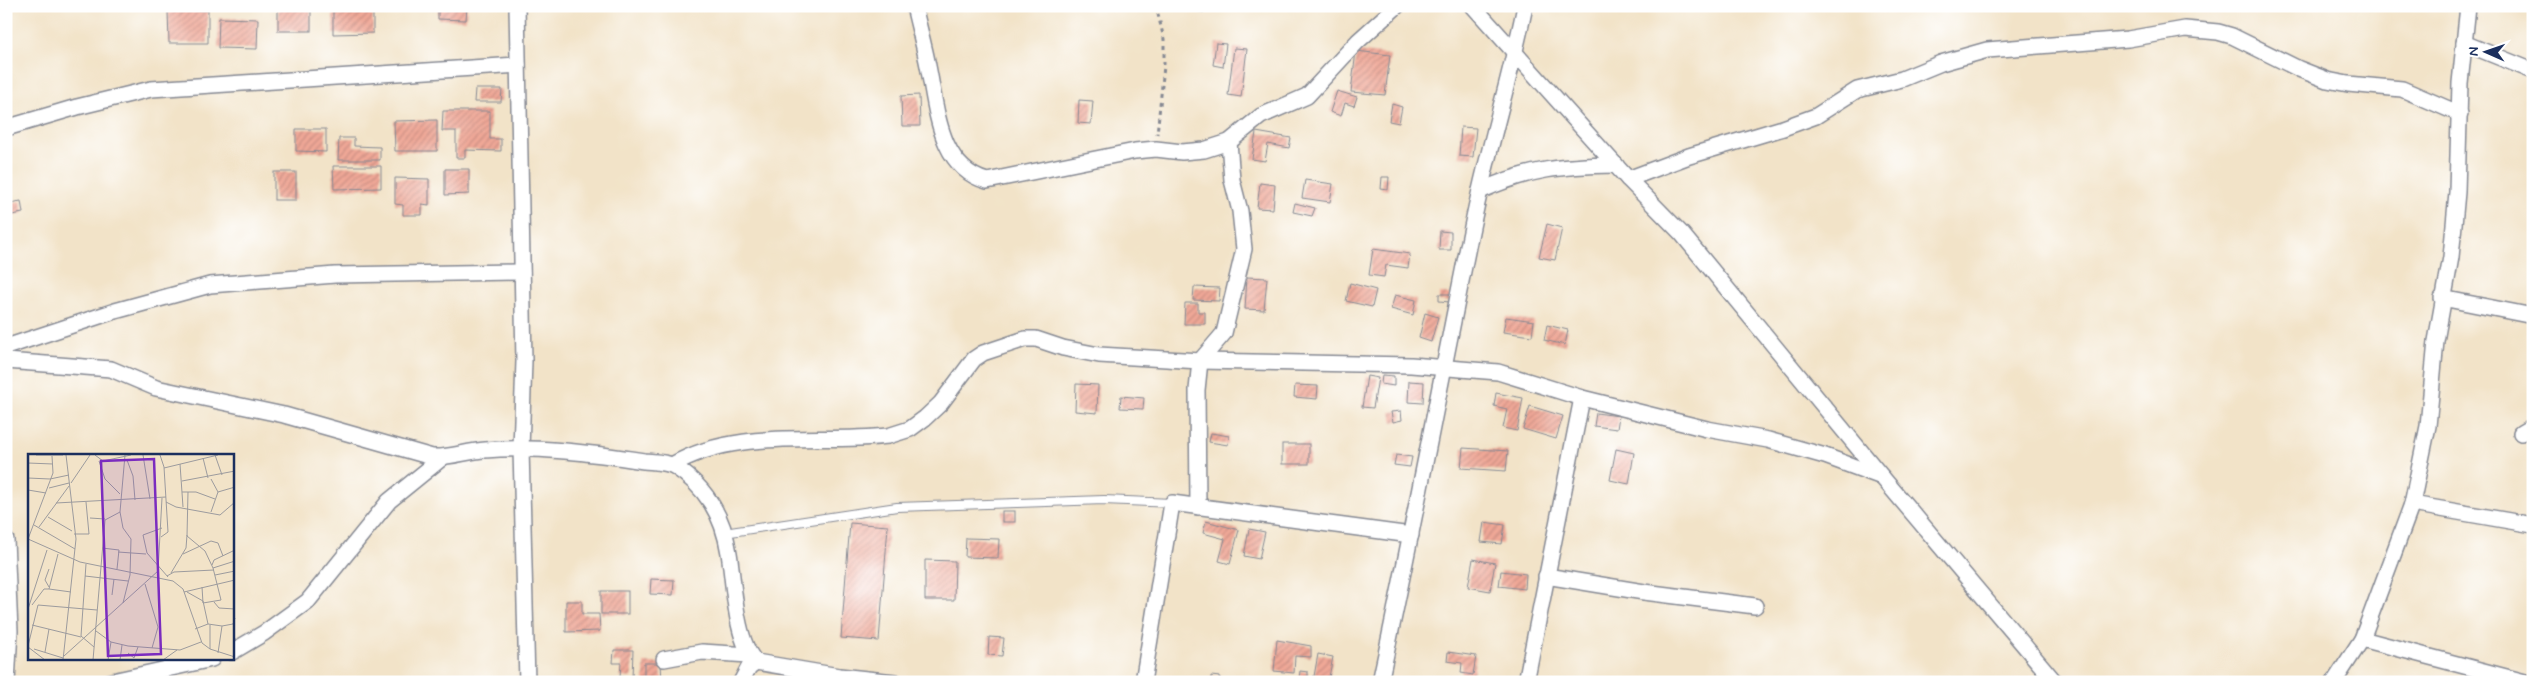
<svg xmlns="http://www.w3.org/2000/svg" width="2539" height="688" font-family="Mynerve,sans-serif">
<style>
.building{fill:url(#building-hatch)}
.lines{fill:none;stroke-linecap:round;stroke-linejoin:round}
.service-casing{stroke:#868993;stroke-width:10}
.minor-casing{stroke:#868993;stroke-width:18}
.path{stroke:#868993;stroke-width:3;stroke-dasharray:4 4;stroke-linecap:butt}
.service{stroke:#fff;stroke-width:8}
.minor{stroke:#fff;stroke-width:15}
.inset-road{fill:none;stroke:#9c9b9e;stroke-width:1}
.view{fill:#7b2cbf;fill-opacity:0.15;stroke:#7b2cbf;stroke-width:2.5}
.inset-edge{fill:none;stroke:#1b2f5e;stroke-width:2.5}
</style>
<defs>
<pattern id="building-hatch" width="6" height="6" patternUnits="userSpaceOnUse" patternTransform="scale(1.25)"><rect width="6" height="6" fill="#f0a897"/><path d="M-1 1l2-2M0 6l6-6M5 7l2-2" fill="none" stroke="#c2897e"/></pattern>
</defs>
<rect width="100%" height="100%" fill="#fff"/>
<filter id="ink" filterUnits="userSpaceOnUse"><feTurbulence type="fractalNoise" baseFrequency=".02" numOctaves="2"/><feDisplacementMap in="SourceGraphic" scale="10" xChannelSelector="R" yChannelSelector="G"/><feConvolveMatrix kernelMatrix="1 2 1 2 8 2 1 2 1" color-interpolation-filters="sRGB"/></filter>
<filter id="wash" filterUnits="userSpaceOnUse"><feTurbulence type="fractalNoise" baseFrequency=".0096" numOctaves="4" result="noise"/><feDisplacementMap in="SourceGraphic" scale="20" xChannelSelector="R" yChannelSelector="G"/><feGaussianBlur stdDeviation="1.12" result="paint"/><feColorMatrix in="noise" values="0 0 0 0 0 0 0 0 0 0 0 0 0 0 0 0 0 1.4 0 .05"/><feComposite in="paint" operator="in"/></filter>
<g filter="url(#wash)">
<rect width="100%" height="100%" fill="#f2e3c8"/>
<g id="blocks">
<g class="building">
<rect x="278" y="6" width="33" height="25"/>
<path d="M333 6H373V33L333 34Z"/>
<path d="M438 6H467L466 20 438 19Z"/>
<path d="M1191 6H1204V12L1191 11Z"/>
<path d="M208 10V43H169L168 11Z"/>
<path d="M219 18 258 19 257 49 218 48Z"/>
<path d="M1216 43 1226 44 1223 67 1213 65Z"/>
<path d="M1234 48 1247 49 1241 97 1228 95Z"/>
<path d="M1356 51 1390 55 1385 95 1351 92Z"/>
<path d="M475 89H502L501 102H474Z"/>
<path d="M1337 91 1357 97 1354 106 1345 103 1341 116 1330 112Z"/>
<path d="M919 95 920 126H902L901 96Z"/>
<path d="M1079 100 1093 101 1091 124 1078 123Z"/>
<path d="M1392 104 1402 107 1399 123 1389 121Z"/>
<path d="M443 111H490V139H501V151L465 150V158H456V131H442Z"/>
<path d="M437 120V151H395L394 121Z"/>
<path d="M1461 127 1476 128 1473 157 1459 156Z"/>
<path d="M296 129H326V152L296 151Z"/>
<path d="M1256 132 1291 138 1289 148 1268 144 1265 161 1252 159Z"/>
<path d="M339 138H354V146L380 147V160H338Z"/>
<path d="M333 166H381V188L334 189Z"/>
<path d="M445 169H469V194L445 195Z"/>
<rect x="274" y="172" width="22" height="28"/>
<path d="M1382 177H1389L1388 190 1381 189Z"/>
<path d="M395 178 429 179V205L422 204V215H403V205L395 204Z"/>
<path d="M1305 180 1333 184 1330 202 1302 198Z"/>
<path d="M1260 183 1275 185 1273 209 1257 208Z"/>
<path d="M21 201 23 213 12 215 10 203Z"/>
<path d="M1295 203 1315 208 1312 216 1293 212Z"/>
<path d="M1547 224 1562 228 1555 260 1539 257Z"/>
<path d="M1440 231 1451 232V250H1439Z"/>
<path d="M1373 249 1410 254 1408 268 1386 265 1384 277 1369 275Z"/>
<path d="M1247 277 1267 278 1264 310 1245 309Z"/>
<path d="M1350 283 1376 290 1372 307 1346 301Z"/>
<path d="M1194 287 1220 288 1219 301 1193 300Z"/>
<path d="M1439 294H1450V302L1439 301Z"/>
<path d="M1395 295 1416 300 1413 315 1391 309Z"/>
<path d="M1185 303H1198V312H1205V324H1184Z"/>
<path d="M1425 313 1438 317 1431 342 1419 338Z"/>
<path d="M1506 317 1534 321 1532 336 1503 332Z"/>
<path d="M1547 325 1568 330 1565 345 1544 340Z"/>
<path d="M1382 375 1394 376V386L1381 384Z"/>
<path d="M1367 376 1378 378 1373 408 1362 407Z"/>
<path d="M1409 381 1424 382 1423 403 1408 402Z"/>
<path d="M1076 384 1098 385 1097 413 1075 411Z"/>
<path d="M1295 385 1318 386 1317 399 1294 397Z"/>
<path d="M1496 393 1523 398 1517 431 1503 428 1507 409 1494 406Z"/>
<path d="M1121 396 1144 398 1143 409 1120 408Z"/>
<path d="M1530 406 1563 416 1556 439 1523 429Z"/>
<path d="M1401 411 1402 420 1393 422 1391 412Z"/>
<path d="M1596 413 1619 416 1617 429 1594 426Z"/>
<path d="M1211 433 1229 436 1228 445 1209 442Z"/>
<rect x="1282" y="444" width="27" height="20"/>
<path d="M1463 448 1508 451 1506 471 1461 468Z"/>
<path d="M1616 449 1634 453 1629 484 1610 480Z"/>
<path d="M1396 455 1412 457 1410 467 1394 465Z"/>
<rect x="1002" y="511" width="13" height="11"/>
<path d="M1206 521 1239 530 1230 564 1219 561 1225 539 1203 533Z"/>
<path d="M1484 522 1505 525 1502 544 1481 542Z"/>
<path d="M850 523 888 526 879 641 841 638Z"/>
<path d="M1249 529 1265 532 1259 559 1244 556Z"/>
<path d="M966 538 999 539 998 558 965 557Z"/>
<path d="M1473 559 1495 563 1490 591 1468 587Z"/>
<path d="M925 560 955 561 954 600H925Z"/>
<path d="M1501 571 1526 574 1525 589 1499 586Z"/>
<path d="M651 579 674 580 673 595 650 594Z"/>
<rect x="601" y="591" width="27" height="23"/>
<path d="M566 601H582V614H599L600 631 566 632Z"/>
<path d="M989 637 1004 638 1002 656 988 655Z"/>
<path d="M1277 640 1311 646V657L1295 656 1294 673 1274 671Z"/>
<path d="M614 650H633L632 678 620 677 621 663H613Z"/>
<path d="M1448 652 1476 656 1473 675 1461 673 1462 663 1447 661Z"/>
<path d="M1318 654 1333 657 1328 682H1313Z"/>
<path d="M644 663H661L662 682H644Z"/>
<path d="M1300 671 1308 672V680L1299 679Z"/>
<path d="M1211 676 1220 677 1219 682H1211Z"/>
</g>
</g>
</g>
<g filter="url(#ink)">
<use href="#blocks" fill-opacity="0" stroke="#868993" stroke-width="1"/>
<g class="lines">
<g class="service-casing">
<path id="service" d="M724 533 897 507 1104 500 1172 503"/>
</g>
<g class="minor-casing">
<g id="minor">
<path d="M517 6 524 361 521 449 527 682"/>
<path d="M914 6C919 28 925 49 929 71 937 111 940 168 987 181L1135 151 1156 149 1182 152 1204 150 1229 142 1261 116 1307 96 1358 41 1397 6"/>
<path d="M1473 6 1628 179 1682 234 1882 477 2055 682"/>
<path d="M2464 43 2533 71"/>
<path d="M6 128 77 107 151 89 518 65"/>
<path d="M1628 179 1689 156 1783 128 1816 116 1857 90 1902 79 1941 63 1987 50 2128 39 2185 29 2218 32 2232 36 2299 69 2327 80 2348 84 2402 89 2460 114"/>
<path d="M1480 191C1532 168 1561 166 1616 165"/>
<path d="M2442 298 2533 316"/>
<path d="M6 347 115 311 210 285 335 275 522 272"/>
<path d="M6 361 111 369 156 388 284 415 432 457C450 458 467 451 485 450 538 446 592 453 644 461 653 462 666 462 674 466 706 487 723 515 729 553 734 583 735 641 756 662L839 676 895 682"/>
<path d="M2521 433 2533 426"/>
<path d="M672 465C737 427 817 444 888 436L910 429 925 418 941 403 974 359 983 353 1025 339H1036L1063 348 1099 355 1200 361 1411 365 1498 372 1582 398 1707 429 1768 440 1825 456 1882 477"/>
<path d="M2412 504 2533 525"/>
<path d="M1198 507 1197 390 1200 361 1224 333 1244 249 1240 211 1232 180 1229 142"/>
<path d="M6 540 10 631 7 682"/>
<path d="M1546 576 1644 592 1755 606"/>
<path d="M2362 639 2525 682"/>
<path d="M232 652 264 633 308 601 389 501 442 458"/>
<path d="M664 659 702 652 749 655"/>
<path d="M108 682 212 659"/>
<path d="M741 682 749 667 756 662"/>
<path d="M1143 682 1172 503 1411 535"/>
<path d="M1380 682C1413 530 1441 378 1472 227 1487 152 1510 80 1525 6"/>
<path d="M1526 682 1582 398"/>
<path d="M2334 682 2362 639 2412 504 2428 426 2436 341 2451 257 2457 192 2460 83 2468 6"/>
</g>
</g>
<path class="path" d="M1156 6 1164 39V66L1157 134"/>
<use href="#service" class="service"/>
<use href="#minor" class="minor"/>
</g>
</g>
<g transform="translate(28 454)">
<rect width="206" height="206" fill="#f2e3c8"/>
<path class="inset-road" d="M8 1H35M67 1 75 7 103 1M115 1 122 45M132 1 136 13 140 78 133 83M187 1 194 21M175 4 180 24M99 6 105 22 107 46M71 7 77 25 92 40M0 9 25 10M152 10 155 53M136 14 190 1M0 24 22 25 41 21M154 27 207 17M43 29 62 1M21 34 41 29M0 36 18 39M154 38H168L187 45M160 38 159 82 177 97 185 114 193 146 175 149 174 133M190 38 207 33M138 48 148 53 192 61 207 48M28 49 138 43M92 58 95 74 103 85 102 121 95 149M183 58 190 38 183 25M20 63 44 77M62 64 77 65M6 71 47 95M11 73 41 32M134 74 115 81 119 99 140 123M46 80H61L58 48M0 85 52 108 145 127 155 135 174 189 182 195 207 203M0 85 25 19 24 2M74 94 91 96 89 115M90 98 118 100M30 100 21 135 43 138M155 100 183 87 190 89 195 102M58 110 53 182 66 193M184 111 186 106 207 96M185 114 207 107M143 119 158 94 159 81M187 121 207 117M57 122 100 127M139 122 146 118 186 116M117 130 130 173 124 194M21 133 17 126 21 115M156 138 207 126M159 138 175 147 180 170M84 141 86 125M186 148 191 154 207 155M4 151 16 135H21M0 155 19 96M4 171 53 183M194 172 205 170 207 164M167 175 180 170 194 172 190 199M68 177 83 188 100 192 152 196 173 188M0 192 10 151 69 156M0 193 17 206M6 195 35 204M182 195V171M17 198 21 175M100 199 106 204 110 193M36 202 130 117 134 44M35 206 48 85 38 1M65 206 77 66 92 58 97 1M80 206 83 188M92 206 94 191M135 206 149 196"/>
<path class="view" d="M126 5 133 200 80 202 73 7Z"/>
<rect width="206" height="206" class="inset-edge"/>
</g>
<rect width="2539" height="688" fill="none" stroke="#fff" stroke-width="25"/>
<g transform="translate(2486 52) rotate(272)" stroke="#ffffff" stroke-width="4" paint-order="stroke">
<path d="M0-4L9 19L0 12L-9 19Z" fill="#1b2f5e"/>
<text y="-8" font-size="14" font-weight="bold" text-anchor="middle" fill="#1b2f5e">N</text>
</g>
</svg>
